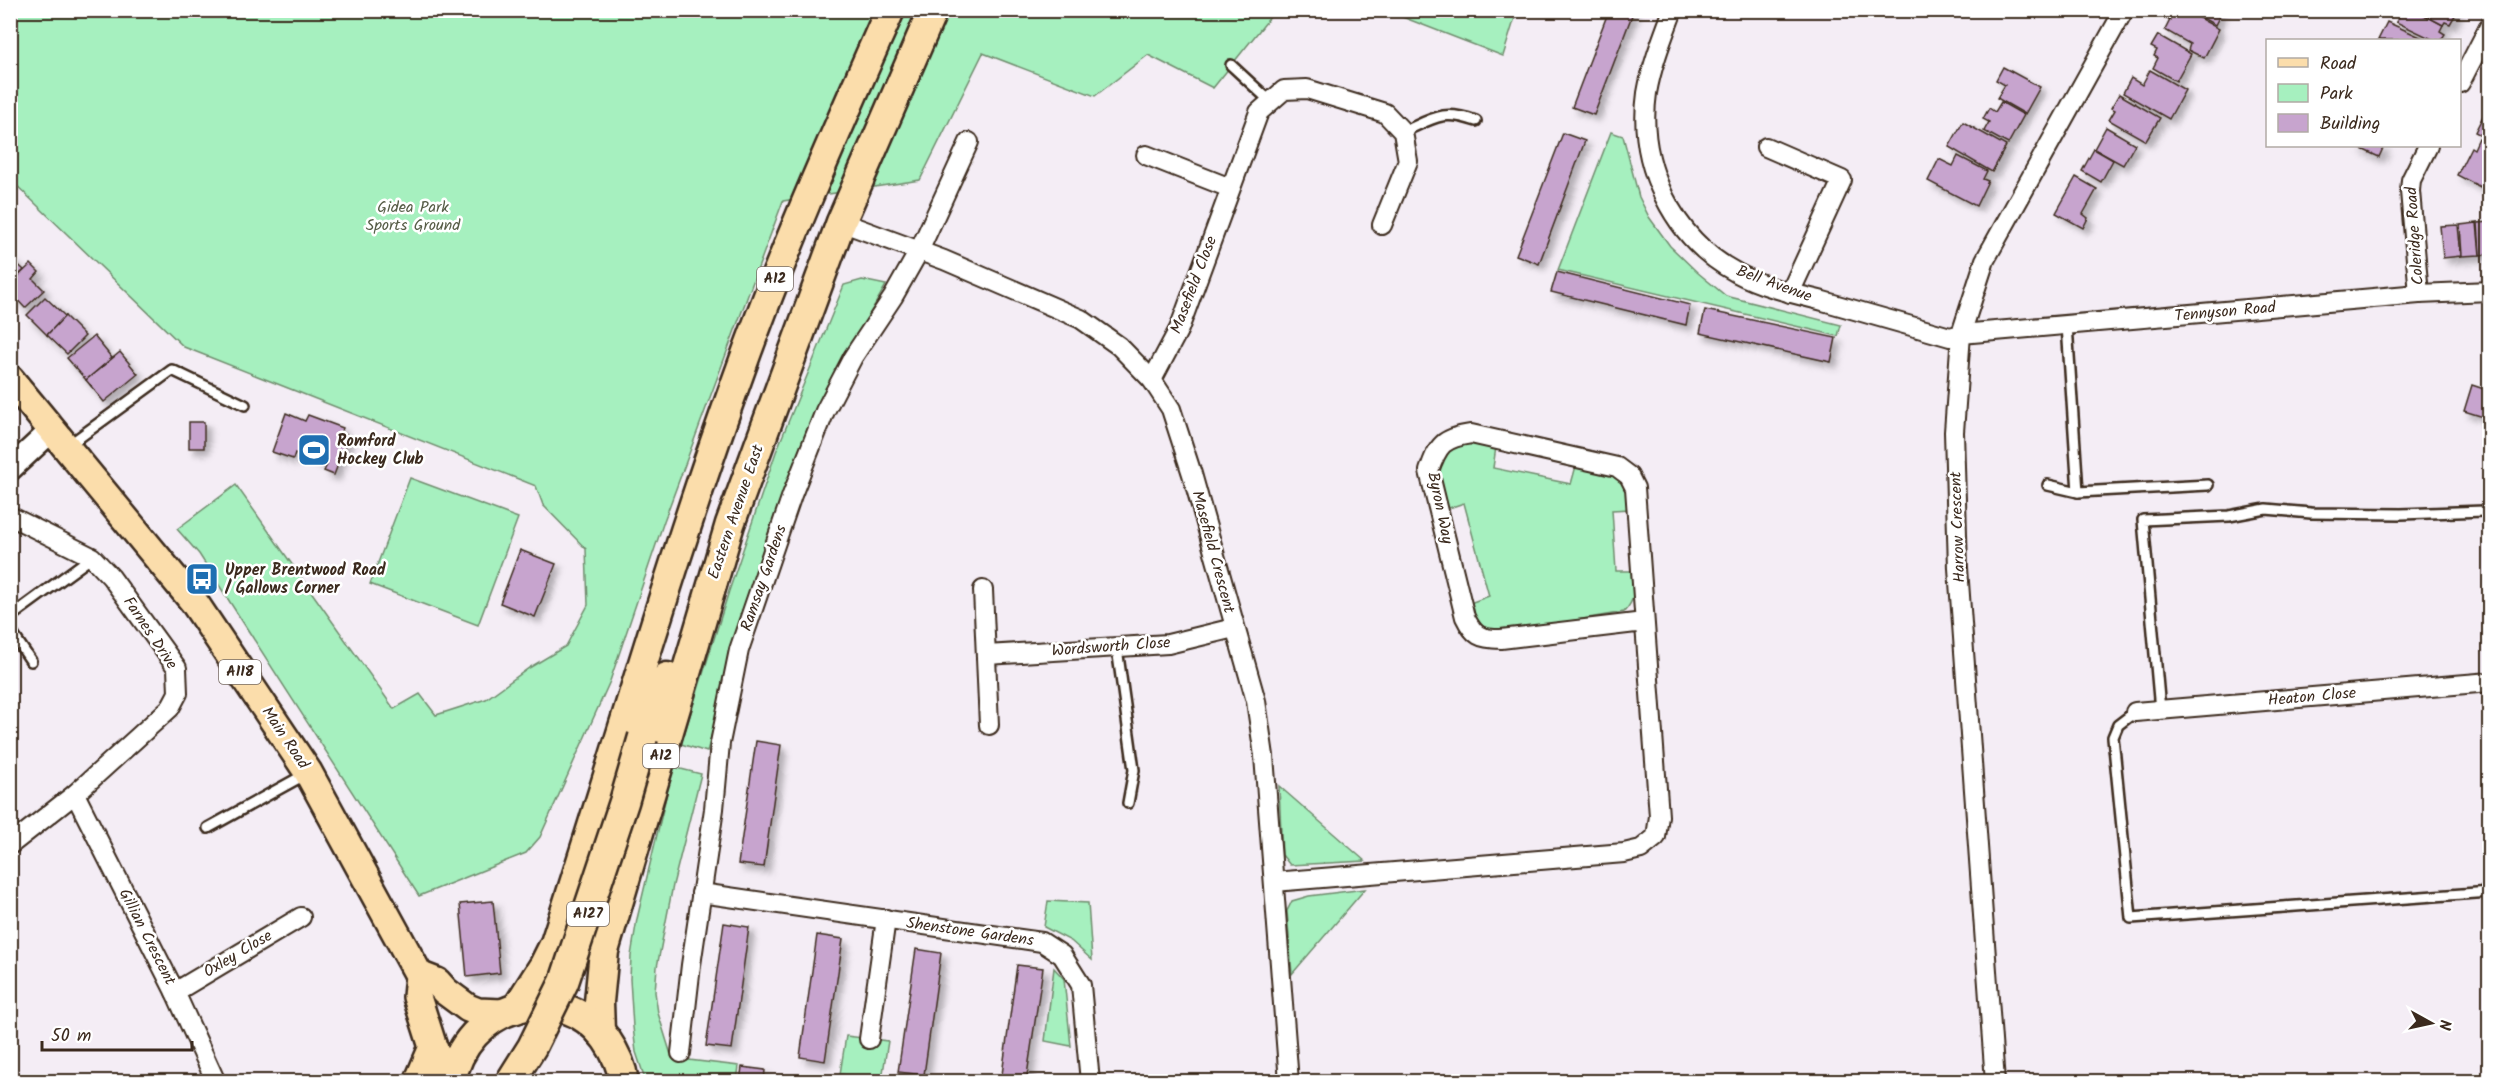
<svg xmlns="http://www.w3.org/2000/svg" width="2500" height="1092" font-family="Kalam,sans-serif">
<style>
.green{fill:#a6f0bf;stroke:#708d6e;stroke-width:1.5}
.building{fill:#c7a4ce;stroke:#3b2a1e;stroke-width:1.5;filter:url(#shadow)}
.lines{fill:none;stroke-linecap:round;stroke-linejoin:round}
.service-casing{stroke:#3b2a1e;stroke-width:14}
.minor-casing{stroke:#3b2a1e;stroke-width:22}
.tertiary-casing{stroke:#3b2a1e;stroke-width:27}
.primary-casing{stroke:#3b2a1e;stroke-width:32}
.trunk-casing{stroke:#3b2a1e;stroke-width:33}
.service{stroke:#fff;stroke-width:9}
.minor{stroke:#fff;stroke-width:18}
.tertiary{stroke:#fff;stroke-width:22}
.primary{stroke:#fbddab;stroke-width:27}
.trunk{stroke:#fbddab;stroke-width:28}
.trunk-bridge-casing{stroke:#3b2a1e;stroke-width:33;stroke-linecap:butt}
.trunk-bridge{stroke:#fbddab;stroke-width:28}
.labels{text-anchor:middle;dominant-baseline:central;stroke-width:5;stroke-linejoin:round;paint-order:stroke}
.shield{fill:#fff;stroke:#766a62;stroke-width:1.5}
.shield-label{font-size:15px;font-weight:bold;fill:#3b2a1e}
.park-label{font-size:16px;fill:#565c46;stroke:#fff}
.street-label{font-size:16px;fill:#3b2a1e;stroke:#fff}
.poi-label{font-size:16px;font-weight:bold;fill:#3b2a1e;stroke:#fff;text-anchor:start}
</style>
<defs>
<filter id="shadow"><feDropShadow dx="5.5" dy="5.5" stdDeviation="3" flood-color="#0004"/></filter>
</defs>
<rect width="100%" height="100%" fill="#f4edf5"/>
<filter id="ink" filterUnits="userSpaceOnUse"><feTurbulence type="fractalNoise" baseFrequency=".0167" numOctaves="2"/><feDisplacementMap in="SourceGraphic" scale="12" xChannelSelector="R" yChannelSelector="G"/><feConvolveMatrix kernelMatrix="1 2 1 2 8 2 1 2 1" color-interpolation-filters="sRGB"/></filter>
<g filter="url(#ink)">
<g class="green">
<path d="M10 11H1275L1213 88 1148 55 1095 96 983 53 920 180 783 201 664 521 610 681 540 837 526 853 419 896 199 554 177 529 236 485 394 709 420 694 436 715 486 699 529 668 566 646 588 605 586 549 543 505 536 486 184 347 11 180Z"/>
<path d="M1387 11H1517L1503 56Z"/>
<path d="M1611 132 1623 136 1639 197 1649 217 1670 246 1697 272 1726 296 1841 325 1838 336 1558 270Z"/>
<path d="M862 280 886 285 827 388 742 620 707 752 681 744 729 591 776 452 844 285Z"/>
<path d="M1463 443 1496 447 1493 468 1571 484 1576 466C1612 473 1625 468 1630 509L1612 510 1616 571H1634C1635 588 1636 599 1624 612L1506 632 1489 630 1476 622 1470 603 1489 596 1464 503 1446 509C1438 480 1429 455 1463 443Z"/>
<path d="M410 478 518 518 478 625 370 584Z"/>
<path d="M673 767 701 774 673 885 657 967 655 992 658 1013 672 1058 739 1066 737 1081 646 1082 636 1052 633 1027 630 979 631 956 637 919Z"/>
<path d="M1279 786 1365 861 1290 865 1282 855Z"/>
<path d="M1365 889 1292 974 1287 911 1292 901 1309 896Z"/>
<path d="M1048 901 1088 903 1092 960 1071 941 1044 927Z"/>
<path d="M1054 968 1064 979 1071 1046 1045 1041Z"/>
<path d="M846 1036 888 1041 882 1079 896 1081H871V1078L840 1074Z"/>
</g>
<g class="building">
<path d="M1609 10H1634L1594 115 1572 107Z"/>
<path d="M2169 10H2185L2219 29 2204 58 2188 50 2190 44 2165 30 2170 20 2165 17Z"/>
<path d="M2193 10H2219L2221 13 2215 25 2192 12Z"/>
<path d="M2402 10H2415L2443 25 2440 31 2445 34 2441 40H2434L2396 22Z"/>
<path d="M2415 10H2454L2457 12 2450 24 2445 22 2443 25Z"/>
<path d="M2387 22 2427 40H2378Z"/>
<path d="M2158 35 2191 54 2176 81 2153 68 2158 58 2154 56 2157 50 2151 47Z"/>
<path d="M2003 67 2040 87 2025 114 1997 98 2005 85 1996 80Z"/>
<path d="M2150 70 2185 90 2169 119 2123 93 2131 78 2142 85Z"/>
<path d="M2119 94 2160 118 2146 141 2109 120 2115 110 2111 108Z"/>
<path d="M2001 102 2024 115 2008 144 1984 131 1989 122 1983 119 1989 108 1995 112Z"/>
<path d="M2489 104H2490V140L2475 132Z"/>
<path d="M1963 122 2006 146 1992 172 1949 147Z"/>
<path d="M2106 127 2135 144 2123 165 2094 149Z"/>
<path d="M1563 133 1585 141 1539 264 1516 255Z"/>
<path d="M2479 138 2490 143V166L2486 173 2490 175V192L2457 175 2471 147 2474 149Z"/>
<path d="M2355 146H2384L2379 157Z"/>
<path d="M2094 149 2113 160 2101 182 2082 171Z"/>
<path d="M1958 156 1987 171 1983 179 1988 181 1976 206 1928 181 1939 159 1953 166Z"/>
<path d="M2076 177 2097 189 2083 214 2088 218 2083 228 2056 213Z"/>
<path d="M2490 222V254L2480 255 2478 223Z"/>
<path d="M2477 223 2480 255 2462 256 2460 225Z"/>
<path d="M2458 225 2461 256 2443 258 2440 226Z"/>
<path d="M10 257 24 270 10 284Z"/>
<path d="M31 264 39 272 33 279 44 290 25 308 10 292V284Z"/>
<path d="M1557 272 1690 305 1686 325 1551 292Z"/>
<path d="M45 297 65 316 47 335 27 315Z"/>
<path d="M1705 310 1836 338 1831 362 1700 333Z"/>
<path d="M65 316 85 336 67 354 47 335Z"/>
<path d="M94 336 112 358 86 380 67 358Z"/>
<path d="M120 352 138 374 104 402 86 380Z"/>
<path d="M2472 385 2487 390 2484 398 2490 400V419L2464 411Z"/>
<path d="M286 413 305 421 308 415 343 428 341 433 349 436 334 475 324 471 327 465 295 453 293 459 272 452Z"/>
<rect x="189" y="422" width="15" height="26"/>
<path d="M520 550 556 564 535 617 500 603Z"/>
<path d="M756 741 781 745 764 867 738 864Z"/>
<path d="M493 901 500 973 467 977 460 904Z"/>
<path d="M724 923 749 927 732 1049 706 1046Z"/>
<path d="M817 935 843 939 825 1061 800 1057Z"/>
<path d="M916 949 941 953 924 1075 898 1072Z"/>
<path d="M1017 965 1043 968 1026 1082H1001Z"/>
<path d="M742 1067 765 1070 764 1082H740Z"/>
</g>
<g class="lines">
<g class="service-casing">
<g id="service">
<path d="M1231 65 1270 101"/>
<path d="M1403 132C1434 118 1442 109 1476 121"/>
<path d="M2067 325 2078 492 2208 485"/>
<path d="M69 445 172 370 245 405"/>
<path d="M2048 485 2078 492"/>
<path d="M10 617 92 557"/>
<path d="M10 630 31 661"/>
<path d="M1117 648 1134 770 1128 803"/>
<path d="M2160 710 2143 520 2229 516 2266 509 2311 513 2401 514 2484 511"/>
<path d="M2135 712 2118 725 2113 737 2131 918 2490 892"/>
<path d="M208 828 306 774"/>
</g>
</g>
<g class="minor-casing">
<g id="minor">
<path d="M1673 10C1663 37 1652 64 1647 93 1637 164 1673 239 1737 273 1763 287 1795 294 1823 301 1866 313 1908 325 1950 337L1961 334 2419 294 2490 291"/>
<path d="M2460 83 2490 25"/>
<path d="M1766 147 1842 180 1790 293"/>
<path d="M1146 155 1230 188"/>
<path d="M841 222 944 260 1081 319 1119 346 1152 380 1171 409 1192 474 1256 701 1264 756 1289 1082"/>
<path d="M2419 294 2410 191 2411 180 2428 146"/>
<path d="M1152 380 1179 329 1259 112 1284 90 1307 89 1385 113 1403 132 1408 161 1382 225"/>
<path d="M10 516 92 557 111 577 177 668 178 693 170 708 75 794 10 845"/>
<path d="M983 590 989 725"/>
<path d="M986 655 1168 644 1234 628"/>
<path d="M2135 712 2490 682"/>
<path d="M75 794 175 992 216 1082"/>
<path d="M1274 882 1624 853 1641 849 1656 837 1659 816 1635 488 1629 476 1617 467 1471 434C1443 438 1438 445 1429 471L1465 617C1474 636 1480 639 1501 639L1644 622"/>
<path d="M701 893 1042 942 1062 955 1081 985 1090 1082"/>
<path d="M175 992 301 917"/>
<path d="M869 1039 886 919"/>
<path d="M681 1053 691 965 714 809 720 743 739 650 792 495 825 411 853 357 893 297 919 251 969 142"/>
<path d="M1995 1082 1958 568 1954 432 1961 334 1985 260 2124 10"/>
</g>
</g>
<g class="tertiary-casing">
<path id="tertiary" d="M10 469 53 429"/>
</g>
<g class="primary-casing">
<g id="primary">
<path d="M10 379 194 602 308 772 419 975 417 997 433 1047 449 1082"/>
<path d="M419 975 437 982 445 991 468 1008 478 1012 502 1013"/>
<path d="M418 1082 433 1047"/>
</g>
</g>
<g class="trunk-casing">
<g id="trunk">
<path d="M643 737 667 677"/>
<path d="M516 1009 544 965 555 943C617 753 671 561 739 374 783 250 837 130 890 10"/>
<path d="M600 1032 599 1002 604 951 730 524 841 222 933 10"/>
<path d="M451 1082C465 1007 558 975 606 1039 615 1052 622 1066 624 1082"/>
</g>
</g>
<use href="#service" class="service"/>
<use href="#minor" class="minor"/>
<use href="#tertiary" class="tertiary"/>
<use href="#primary" class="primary"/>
<use href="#trunk" class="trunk"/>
<g class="trunk-bridge-casing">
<path id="trunk-bridge" d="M510 1082 532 1047 564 982 624 802 643 737"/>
</g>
<use href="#trunk-bridge" class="trunk-bridge"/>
</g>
</g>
<defs>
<g id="stadium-square" transform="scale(1.725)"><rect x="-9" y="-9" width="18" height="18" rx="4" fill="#1f6fb2" stroke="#fff"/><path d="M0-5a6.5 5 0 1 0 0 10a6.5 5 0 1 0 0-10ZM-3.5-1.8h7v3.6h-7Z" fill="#fff"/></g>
<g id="bus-square" transform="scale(1.725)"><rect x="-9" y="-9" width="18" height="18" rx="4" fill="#1f6fb2" stroke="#fff"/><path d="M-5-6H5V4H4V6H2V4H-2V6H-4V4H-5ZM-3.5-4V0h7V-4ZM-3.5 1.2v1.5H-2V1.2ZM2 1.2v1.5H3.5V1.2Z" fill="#fff"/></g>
</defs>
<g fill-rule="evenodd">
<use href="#stadium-square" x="314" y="450"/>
<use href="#bus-square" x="202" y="579"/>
</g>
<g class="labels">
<g class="shield">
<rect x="757" y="267" width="36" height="24" rx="4.5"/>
<rect x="219" y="660" width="42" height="24" rx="4.5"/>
<rect x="643" y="744" width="36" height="24" rx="4.5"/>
<rect x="567" y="902" width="42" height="24" rx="4.5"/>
</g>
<g class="shield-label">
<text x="775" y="279">A12</text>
<text x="240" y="672">A118</text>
<text x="661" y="756">A12</text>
<text x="588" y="914">A127</text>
</g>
<g class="park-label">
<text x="413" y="207">Gidea Park<tspan x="413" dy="18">Sports Ground</tspan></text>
</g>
<g class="street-label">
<text transform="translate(2415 236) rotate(-94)">Coleridge Road</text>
<text transform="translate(1774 284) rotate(20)">Bell Avenue</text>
<text transform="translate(1194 285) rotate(-69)">Masefield Close</text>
<text transform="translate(2225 312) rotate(-5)">Tennyson Road</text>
<text transform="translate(1440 508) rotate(78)">Byron Way</text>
<text transform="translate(736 512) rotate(-71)">Eastern Avenue East</text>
<text transform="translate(1958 527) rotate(-92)">Harrow Crescent</text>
<text transform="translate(1213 552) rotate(75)">Masefield Crescent</text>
<text transform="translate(764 578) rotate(-71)">Ramsay Gardens</text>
<text transform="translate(150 633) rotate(56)">Farnes Drive</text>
<text transform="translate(1111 647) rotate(-4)">Wordsworth Close</text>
<text transform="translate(2312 697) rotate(-5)">Heaton Close</text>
<text transform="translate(285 738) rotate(56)">Main Road</text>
<text transform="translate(970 932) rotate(8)">Shenstone Gardens</text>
<text transform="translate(147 937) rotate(63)">Gillian Crescent</text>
<text transform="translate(238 954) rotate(-31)">Oxley Close</text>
</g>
<g class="poi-label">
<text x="337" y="441">Romford<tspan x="337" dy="18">Hockey Club</tspan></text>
<text x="225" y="570">Upper Brentwood Road<tspan x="225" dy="18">/ Gallows Corner</tspan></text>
</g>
</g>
<rect width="2500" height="1092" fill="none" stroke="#fff" stroke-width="36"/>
<rect x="18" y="18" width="2464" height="1056" fill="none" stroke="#3b2a1e" stroke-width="2" filter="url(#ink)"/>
<rect x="2266" y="39" width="195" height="108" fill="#ffffff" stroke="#b1aaa5" stroke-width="1.5"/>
<rect x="2278" y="58" width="30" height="9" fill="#fbddab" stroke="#b1aaa5" stroke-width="1.5"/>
<text x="2320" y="69" font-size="18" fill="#3b2a1e">Road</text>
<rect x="2278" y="84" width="30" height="18" fill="#a6f0bf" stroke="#b1aaa5" stroke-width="1.5"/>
<text x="2320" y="99" font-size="18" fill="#3b2a1e">Park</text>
<rect x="2278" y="114" width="30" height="18" fill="#c7a4ce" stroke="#b1aaa5" stroke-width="1.5"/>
<text x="2320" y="129" font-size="18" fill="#3b2a1e">Building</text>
<g transform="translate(2431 1023) rotate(98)" stroke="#ffffff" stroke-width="4.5" paint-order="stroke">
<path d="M0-4.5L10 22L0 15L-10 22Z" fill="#3b2a1e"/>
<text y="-9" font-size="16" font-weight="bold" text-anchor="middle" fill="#3b2a1e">N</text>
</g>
<path d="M42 1041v9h150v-9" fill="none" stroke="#3b2a1e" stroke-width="3"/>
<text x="51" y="1041" font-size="18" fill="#3b2a1e" stroke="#ffffff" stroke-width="4.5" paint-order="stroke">50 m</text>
</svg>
